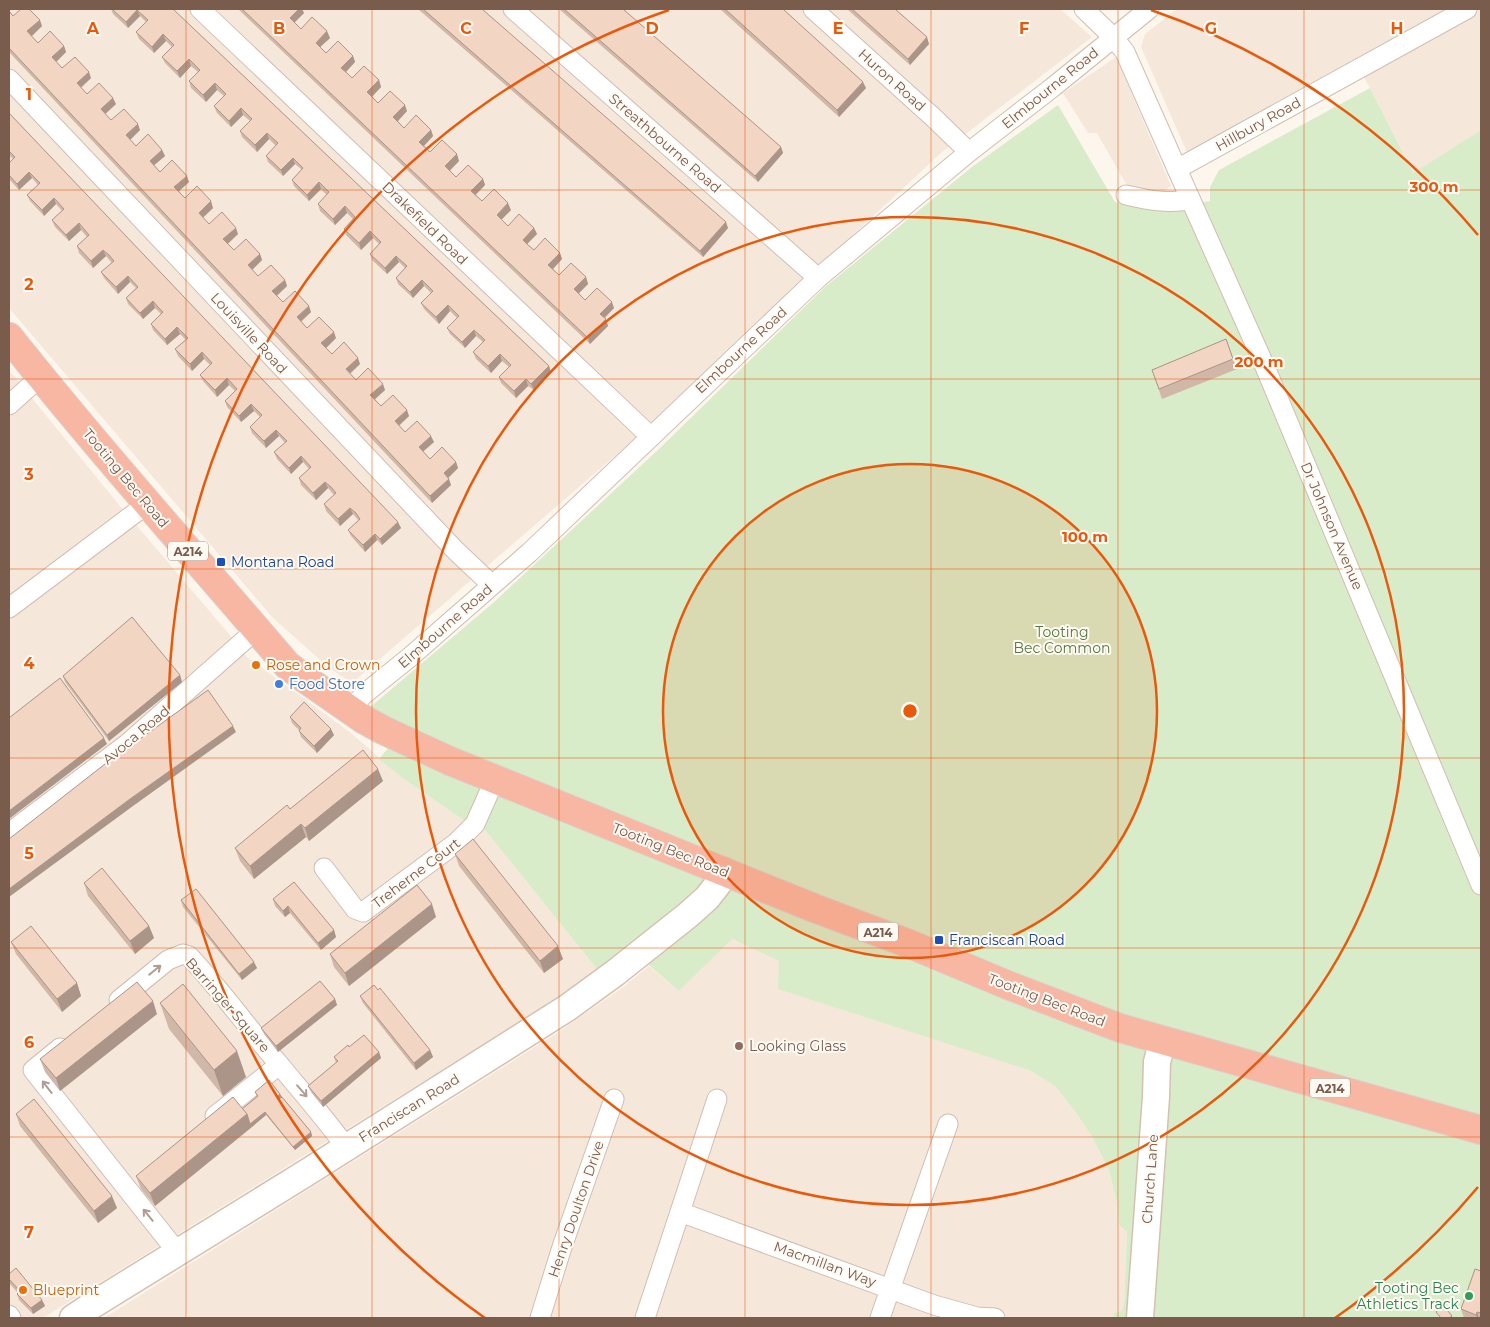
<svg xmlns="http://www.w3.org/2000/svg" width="1490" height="1327" font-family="Montserrat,sans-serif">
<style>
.residential{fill:#f5e8da}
.green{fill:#d8ecc9}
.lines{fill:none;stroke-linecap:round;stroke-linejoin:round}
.street-casing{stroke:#d1beb0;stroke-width:21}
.secondary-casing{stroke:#d6c0b0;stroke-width:29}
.highway-casing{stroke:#dad1cd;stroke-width:30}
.street{stroke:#fff;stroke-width:19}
.secondary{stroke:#fff;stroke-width:26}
.highway{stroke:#f7b7a3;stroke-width:28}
.wall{fill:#d1b7a8}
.shaded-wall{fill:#aa9588}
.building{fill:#f3d5c3;stroke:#aa9588}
.oneway{stroke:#af9d94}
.grid{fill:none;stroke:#e8590c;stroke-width:1;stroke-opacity:0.55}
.ring{fill:none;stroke:#e8590c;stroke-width:2.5}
.transit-dot{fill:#1a4fb4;stroke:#fffaf3;stroke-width:2}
.food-dot{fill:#e8710a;stroke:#fffaf3;stroke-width:2}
.shop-dot{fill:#3f7fe0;stroke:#fffaf3;stroke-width:2}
.education-dot{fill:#8d6e63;stroke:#fffaf3;stroke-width:2}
.leisure-dot{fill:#2e9e5b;stroke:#fffaf3;stroke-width:2}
.labels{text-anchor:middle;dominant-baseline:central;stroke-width:4;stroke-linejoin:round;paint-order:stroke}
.shield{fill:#fffaf3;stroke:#a28b7f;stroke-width:1}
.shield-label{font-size:12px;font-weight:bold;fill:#7a5c4d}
.street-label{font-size:14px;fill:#7a5c4d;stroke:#fffaf3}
.transit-label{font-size:14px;fill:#164399;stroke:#fffaf3;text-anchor:start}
.park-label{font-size:14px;fill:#537a41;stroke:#fffaf3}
.food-label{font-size:14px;fill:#c56008;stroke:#fffaf3;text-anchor:start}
.shop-label{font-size:14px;fill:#366cbe;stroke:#fffaf3;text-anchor:start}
.education-label{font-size:14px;fill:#785e54;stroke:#fffaf3;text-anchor:start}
.leisure-label{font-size:14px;fill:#27864d;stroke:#fffaf3;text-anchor:end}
.grid-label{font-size:16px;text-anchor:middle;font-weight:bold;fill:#e8590c;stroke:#fffaf3;stroke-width:4;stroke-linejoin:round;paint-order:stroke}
.centre{fill:#e8590c;stroke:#fffaf3;stroke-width:2.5}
.ring-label{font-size:15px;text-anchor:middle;font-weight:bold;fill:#e8590c;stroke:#fffaf3;stroke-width:4;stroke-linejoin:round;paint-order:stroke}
</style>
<rect width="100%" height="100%" fill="#fdf6ec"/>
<g class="residential">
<path d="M9 9H1060L1092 37 941 153 624 448 352 683 328 667 273 618 9 308Z"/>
<path d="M1177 9H1481V130L1413 173 1370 88 1354 60 1189 157 1141 47 1145 34Z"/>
<path d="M1116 57 1171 186 1164 191 1129 189 1097 133H1088L1063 93Z"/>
<path d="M9 370 120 506 229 634 247 657 351 733 404 779 469 824 485 830 597 969 546 1005 43 1318H9Z"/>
<path d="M731 939 1029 1070 1055 1086 1077 1114 1092 1137 1109 1170 1117 1203 1119 1225 1127 1232 1124 1305 1121 1311 1114 1313V1318H104L554 1035 622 988 649 966 679 991Z"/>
</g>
<path class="green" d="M1370 88 1413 173 1481 130V1318H1114V1313L1121 1311 1124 1305 1127 1232 1119 1225 1117 1203 1109 1170 1092 1137 1077 1114 1055 1086 1029 1070 778 989 779 961 732 939 679 991 629 948 597 969 485 830 469 824 404 779 379 759 407 725 368 709 493 603 660 448 825 287 972 167 1058 105 1115 202 1164 208 1210 201V187L1219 170Z"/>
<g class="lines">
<g class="street-casing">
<g id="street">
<path d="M200 9 650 436"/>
<path d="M513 9 818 278"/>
<path d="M813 9 934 118 969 152"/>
<path d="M1084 9 1113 37 1125 52 1177 169 1467 9"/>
<path d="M9 79 456 551 492 585"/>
<path d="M1177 169 1263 362 1481 885"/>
<path d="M1126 195C1148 200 1167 204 1190 200"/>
<path d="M9 405 40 377"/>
<path d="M9 608 147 504"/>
<path d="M351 710 363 695 410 657 530 552 818 278 969 152 1053 87 1149 9"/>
<path d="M9 833 127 744 257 629"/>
<path d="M324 868 355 909 363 912 456 843 475 824 495 779"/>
<path d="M119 1000 168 960 183 954 189 956C221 990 248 1028 278 1063 301 1091 325 1118 346 1147"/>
<path d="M60 1048 33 1070 178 1253"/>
<path d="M215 1116 279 1065"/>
<path d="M680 1212 717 1099"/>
<path d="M9 1315 11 1318"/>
<path d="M540 1318 562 1247 614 1099"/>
<path d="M645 1318 680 1212 934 1305 977 1317 995 1318"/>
<path d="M880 1318 948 1124"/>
</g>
</g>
<g class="secondary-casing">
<g id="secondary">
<path d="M73 1318 91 1306 306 1173 567 1008 615 973 688 915 707 898 718 884 724 871"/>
<path d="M1140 1318 1156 1097 1157 1062 1163 1040"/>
</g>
</g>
<g class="highway-casing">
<path id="highway" d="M9 337C98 449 194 556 287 665L304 678 363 719 383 730 450 761 814 908 907 943 1010 986 1120 1028 1481 1130"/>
</g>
<use href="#street" class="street"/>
<use href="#secondary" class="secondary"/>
<use href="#highway" class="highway"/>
</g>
<g class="wall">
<path d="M111 9H173L549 366 551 372 534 390 528 386 516 398 501 383 499 377 509 367 502 361 491 373 476 359 473 352 483 342 476 336 465 348 450 334 447 328 457 318 450 311 439 324 424 309 421 303 431 293 424 286 413 298 398 284 396 278 405 268 399 262 387 274 372 260 370 254 379 244 373 238 361 250 346 235 344 229 353 219 347 213 335 225 320 211 318 204 327 195 321 189 309 201 294 186 292 180 301 170V169L295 164 283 176 268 162 266 156 276 146 269 139 257 152 242 137 240 131 250 121 243 115 231 127 217 113 214 106 224 96 217 90 206 102 191 88 189 81 198 72 191 66 180 78 165 63 162 57 172 47 166 41 154 53 139 39 136 32 146 22 140 16 128 28 113 14Z"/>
<path d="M238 9H302L304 13 294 23 301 29 330 38 320 47 326 53 353 56 355 62 346 72 352 78 379 80 381 87 372 96 378 103 407 111 398 121 404 128 431 130 433 136 424 146 430 152 459 161 450 171 456 177 483 179 485 185 476 195 482 201 511 210 501 220 508 226 534 228 537 234 527 244 534 250 560 253 562 259 553 269 559 275 586 277 588 284 579 293 585 300 614 308 605 318 608 326 590 344Z"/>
<path d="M418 9H482L728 228 703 257Z"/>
<path d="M559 9H623L781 147 783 153 758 182Z"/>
<path d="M720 9H783L866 88 839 117Z"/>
<path d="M847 9H895L929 44 910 65Z"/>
<path d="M9 11 13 16 42 26 31 36 38 43 64 46 66 52 56 62 62 68 91 78 81 88 87 94 116 104 105 114 111 120 140 130 130 140 136 146 162 150 165 156 154 165 160 172 189 182 179 191 185 198 213 208 203 218 209 224 238 234 228 244 234 250 260 254 262 260 252 270 258 276 285 280 287 286 277 296 283 302 311 312 301 322 307 328 336 338 326 348 332 354 360 364 350 374 356 380 385 390 375 399 381 406 409 416 399 426 405 432 434 442 423 452 430 459 456 462 458 468 448 478 451 485 432 503 9 52Z"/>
<path d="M9 113 401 528 382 545 377 540 365 552 351 536 348 530 359 520H358L353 514 340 526 326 511 324 504 334 495 333 494 328 488 316 500 301 485 299 478 309 469 303 462 291 474 277 459 274 452 285 443 279 436 266 448 252 433 250 427 260 417 254 411 241 422 227 407 225 401 235 391 229 385 217 397 203 381 200 375 210 365 204 359 192 371 178 356 175 349 186 340 180 334 167 345 153 330 151 324 161 314 155 308 143 319 128 304 126 298 136 288 130 282 118 294 104 278 101 272 112 263 111 262 106 256 93 268 79 253 77 246 87 237 81 230 69 241 55 227 52 220 62 211 56 204 44 216 30 201 27 195 38 185 32 178 19 190 9 179V163L13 159 9 155Z"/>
<path d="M1226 339 1237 369 1162 399 1152 370Z"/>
<path d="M180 675 182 682 109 741 65 682 63 676Z"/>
<path d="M290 717 334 735 317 753 301 737 299 731V730L292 723Z"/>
<path d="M383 781 309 841 306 837 254 879 240 861 235 848 290 809Z"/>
<path d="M455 854 563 959 544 973 459 866Z"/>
<path d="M84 883 149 926 154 938 135 954 88 896Z"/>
<path d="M273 899 334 930 336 937 321 950 290 913 285 917 275 906Z"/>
<path d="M181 900 257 968 242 980 183 907Z"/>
<path d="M436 917 349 986 334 967 330 954Z"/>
<path d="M11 942 77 983 81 996 62 1012 16 954Z"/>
<path d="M360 996 430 1050 433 1057 416 1070 363 1003Z"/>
<path d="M335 999 337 1005 278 1052 264 1034 261 1028Z"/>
<path d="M160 1003 246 1077 223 1096 169 1029Z"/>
<path d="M157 1014 60 1091 45 1072 40 1059Z"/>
<path d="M379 1052 381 1058 323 1107 311 1092 308 1086 336 1063 334 1057Z"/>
<path d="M255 1092 280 1094 282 1097 311 1132 312 1136 295 1150 266 1115 155 1206 141 1189 136 1176 242 1109 257 1096Z"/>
<path d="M16 1114 117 1208 98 1223 20 1126Z"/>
<path d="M1481 1271V1318H1464L1461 1309Z"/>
<path d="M9 1274 42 1300 45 1306 33 1314 19 1300 17 1294 18 1293 9 1283Z"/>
</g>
<g class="shaded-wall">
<path d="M299 9H302L304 13 292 25 290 18Z"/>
<path d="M137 10 140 16 128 28 126 22Z"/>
<path d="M40 20 42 26 30 38 27 31Z"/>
<path d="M327 31 330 38 318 49 316 43Z"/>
<path d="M163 34 166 41 154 53 152 47Z"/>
<path d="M927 37 929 44 910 65 908 59Z"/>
<path d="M64 46 66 52 54 64 52 57Z"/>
<path d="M353 56 355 62 344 74 341 68Z"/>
<path d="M189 59 191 66 180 78 177 71Z"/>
<path d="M89 72 91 78 79 89 77 83Z"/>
<path d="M379 80 381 87 370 99 367 92Z"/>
<path d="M863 82 866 88 839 117 837 110Z"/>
<path d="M215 83 217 90 206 102 203 95Z"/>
<path d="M113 98 116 104 103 116 101 109Z"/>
<path d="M405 105 407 111 396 123 393 117Z"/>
<path d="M241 108 243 115 231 127 229 121Z"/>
<path d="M138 124 140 130 128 142 126 135Z"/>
<path d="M431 130 433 136 422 148 419 142Z"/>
<path d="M267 133 269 139 257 152 255 145Z"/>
<path d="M781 147 783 153 758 182 755 176Z"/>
<path d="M162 150 165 156 152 167 150 161Z"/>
<path d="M457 154 459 161 447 173 445 166Z"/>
<path d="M293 158 295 164 283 176 281 170Z"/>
<path d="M29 172 32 178 19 190 17 184Z"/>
<path d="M187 176 189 182 177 193 174 187Z"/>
<path d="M483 179 485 185 473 197 471 191Z"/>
<path d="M319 182 321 189 309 201 307 195Z"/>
<path d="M54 198 56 204 44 216 42 210Z"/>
<path d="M211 201 213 208 201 219 199 213Z"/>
<path d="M508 203 511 210 499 222 497 215Z"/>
<path d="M345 206 347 213 335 225 333 219Z"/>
<path d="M726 222 728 228 703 257 700 251Z"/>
<path d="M79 223 81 230 69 241 66 235Z"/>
<path d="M236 228 238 234 226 245 223 239Z"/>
<path d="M534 228 537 234 525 246 523 240Z"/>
<path d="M370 231 373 238 361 250 359 243Z"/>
<path d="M103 250 106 256 93 268 91 261Z"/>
<path d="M560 253 562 259 551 271 548 265Z"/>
<path d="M260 254 262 260 250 272 248 265Z"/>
<path d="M396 256 399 262 387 274 385 268Z"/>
<path d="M128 276 130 282 118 294 116 287Z"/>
<path d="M586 277 588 284 577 295 574 289Z"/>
<path d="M285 280 287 286 275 297 272 291Z"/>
<path d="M422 280 424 286 413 298 410 292Z"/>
<path d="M153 301 155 308 143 319 140 313Z"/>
<path d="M612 302 614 308 602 320 600 314Z"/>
<path d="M448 305 450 311 439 324 436 317Z"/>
<path d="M309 306 311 312 299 323 297 317Z"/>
<path d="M606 319 608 326 590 344 588 338Z"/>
<path d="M177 327 180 334 167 345 165 339Z"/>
<path d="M474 330 476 336 465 348 462 342Z"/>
<path d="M334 332 336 338 324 350 321 343Z"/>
<path d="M202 352 204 359 192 371 190 364Z"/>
<path d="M500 354 502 361 491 373 488 366Z"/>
<path d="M358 358 360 364 348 375 346 369Z"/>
<path d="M549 366 551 372 534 390 531 384Z"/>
<path d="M227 378 229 385 217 397 215 390Z"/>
<path d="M526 379 528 386 516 398 514 391Z"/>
<path d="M383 384 385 390 373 401 370 395Z"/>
<path d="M251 404 254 411 241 422 239 416Z"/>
<path d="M407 410 409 416 397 427 395 421Z"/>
<path d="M276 430 279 436 266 448 264 441Z"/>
<path d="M431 436 434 442 421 453 419 447Z"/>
<path d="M301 456 303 462 291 474 289 468Z"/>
<path d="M456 462 458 468 446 480 444 473Z"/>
<path d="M449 479 451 485 432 503 430 496Z"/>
<path d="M325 482 328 488 316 500 313 493Z"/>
<path d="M350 508 353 514 340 526 338 519Z"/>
<path d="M398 522 401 528 382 545 380 539Z"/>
<path d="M375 534 377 540 365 552 363 545Z"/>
<path d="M180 675 182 682 109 741 107 735Z"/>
<path d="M233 726 236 732 133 806 9 897V889L130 799Z"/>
<path d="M331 729 334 735 317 753 314 746Z"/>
<path d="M104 738 107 744 9 819V811Z"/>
<path d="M378 769 383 781 309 841 305 828Z"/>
<path d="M301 824 306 837 254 879 250 866Z"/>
<path d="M432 904 436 917 349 986 345 973Z"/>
<path d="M288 906 290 913 285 917 283 911Z"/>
<path d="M149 926 154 938 135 954 130 941Z"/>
<path d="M334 930 336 937 321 950 318 943Z"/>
<path d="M558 946 563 959 544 973 540 961Z"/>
<path d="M254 962 257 968 242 980 239 974Z"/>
<path d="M77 983 81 996 62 1012 57 999Z"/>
<path d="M335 999 337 1005 278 1052 276 1046Z"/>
<path d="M153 1001 157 1014 60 1091 56 1078Z"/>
<path d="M430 1050 433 1057 416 1070 414 1063Z"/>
<path d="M237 1051 246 1077 223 1096 214 1070Z"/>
<path d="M379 1052 381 1058 323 1107 321 1101Z"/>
<path d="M280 1094 282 1097 278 1100 277 1097Z"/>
<path d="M265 1112 266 1115 252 1127 250 1124Z"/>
<path d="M247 1114 252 1127 155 1206 150 1193Z"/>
<path d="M311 1132 312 1136 295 1150 293 1147Z"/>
<path d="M112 1196 117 1208 98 1223 94 1211Z"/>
<path d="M42 1300 45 1306 33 1314 31 1308Z"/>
<path d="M1477 1312 1479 1318H1477L1476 1315Z"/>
</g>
<g class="building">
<path d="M21 9H29L40 20 27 31 38 43 50 31 64 46 52 57 62 68 75 57 89 72 77 83 87 94 99 83 113 98 101 109 111 120 124 109 138 124 126 135 136 146 148 134 162 150 150 161 160 172 172 160 187 176 174 187 185 198 197 186 211 201 199 213 209 224 222 212 236 228 223 239 234 250 246 239 260 254 248 265 258 276 271 265 285 280 272 291 283 302 295 291 309 306 297 317 307 328 319 317 334 332 321 343 332 354 344 342 358 358 346 369 356 380 368 368 383 384 370 395 381 406 393 395 407 410 395 421 405 432 417 421 431 436 419 447 430 459 442 447 456 462 444 473 449 479 430 496 9 48V11L13 16Z"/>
<path d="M112 9H173L549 366 531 384 526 379 514 391 499 377 511 365 500 354 488 366 473 352 485 340 474 330 462 342 447 328 459 316 448 305 436 317 421 303 433 291 422 280 410 292 396 278 407 266 396 256 385 268 370 254 381 242 370 231 359 243 344 229 355 217 345 206 333 219 318 204 329 192 319 182 307 195 292 180 303 168 293 158 281 170 266 156 278 143 267 133 255 145 240 131 252 119 241 108 229 121 214 106 226 94 215 83 203 95 189 81 200 70 189 59 177 71 162 57 174 45 163 34 152 47 136 32 148 20 137 10 126 22Z"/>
<path d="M242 9H299L290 18 301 29 312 17 327 31 316 43 326 53 338 41 353 56 341 68 347 73 352 78 364 66 379 80 367 92 378 103 390 91 405 105 393 117 404 128 416 115 431 130 419 142 430 152 442 140 457 154 445 166 456 177 468 165 483 179 471 191 482 201 494 189 508 203 497 215 508 226 519 214 534 228 523 240 528 245 534 250 545 238 560 253 548 265 559 275 571 263 586 277 574 289 585 300 597 288 612 302 600 314 606 319 588 338Z"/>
<path d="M423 9H482L726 222 700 251Z"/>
<path d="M564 9H623L781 147 755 176Z"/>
<path d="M725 9H783L863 82 837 110Z"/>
<path d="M852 9H895L927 37 908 59Z"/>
<path d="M9 113 398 522 380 539 375 534 363 545 348 530 360 519 356 513 350 508 338 519 324 504 336 493 331 487 325 482 313 493 299 478 311 467 301 456 289 468 274 452 287 441 276 430 264 441 250 427 262 415 251 404 239 416 225 401 237 389 227 378 215 390 200 375 212 363 202 352 190 364 175 349 188 338 177 327 165 339 151 324 163 312 158 307 153 301 140 313 126 298 138 287 128 276 116 287 101 272 114 261 109 255 103 250 91 261 77 246 89 235 79 223 66 235 52 220 64 209 54 198 42 210 27 195 40 183 29 172 17 184 9 175V163L15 157 9 151Z"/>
<path d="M1226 339 1233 359 1159 389 1152 370Z"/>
<path d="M132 617 180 675 107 735 63 676Z"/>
<path d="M60 678 104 738 9 811V718Z"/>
<path d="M208 690 233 726 130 799 9 889V839L105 764Z"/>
<path d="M304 702 331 729 314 746 299 731 301 728 290 717Z"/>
<path d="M363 750 378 769 305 828 301 824 250 866 235 848 287 805 290 809Z"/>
<path d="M473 839 558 946 540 961 455 854Z"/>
<path d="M102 868 149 926 130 941 84 883Z"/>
<path d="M294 882 334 930 318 943 288 906 283 911 273 899Z"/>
<path d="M417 885 432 904 345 973 330 954Z"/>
<path d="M196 889 254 962 239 974 181 900Z"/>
<path d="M31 926 77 983 57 999 11 942Z"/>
<path d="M320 981 335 999 276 1046 261 1028Z"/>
<path d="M137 982 153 1001 56 1078 40 1059Z"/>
<path d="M183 984 237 1051 214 1070 160 1003Z"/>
<path d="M374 985 378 990 380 988 430 1050 414 1063 360 996Z"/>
<path d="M364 1035 379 1052 321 1101 308 1086 338 1061 334 1057 348 1045 349 1047Z"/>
<path d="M269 1080 280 1094 277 1097 279 1099 282 1097 311 1132 293 1147 265 1112 250 1124 247 1114 242 1109 258 1096 255 1092Z"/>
<path d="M233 1097 247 1114 150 1193 136 1176Z"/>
<path d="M34 1099 112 1196 94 1211 16 1114Z"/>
<path d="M16 1268 42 1300 31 1308 17 1294 20 1291 9 1279V1274Z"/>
<path d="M1475 1269 1481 1271V1313L1477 1312 1476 1315 1461 1309Z"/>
<path d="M1443 1305 1452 1316 1449 1318H1441L1436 1312Z"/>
</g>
<defs><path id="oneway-shaft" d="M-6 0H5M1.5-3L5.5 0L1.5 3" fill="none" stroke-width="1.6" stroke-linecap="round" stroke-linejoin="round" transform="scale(1.25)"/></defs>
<g class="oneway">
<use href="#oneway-shaft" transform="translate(155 970) rotate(-39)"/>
<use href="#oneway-shaft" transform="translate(47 1087) rotate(-128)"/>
<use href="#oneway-shaft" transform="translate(302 1091) rotate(49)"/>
<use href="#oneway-shaft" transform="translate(148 1215) rotate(-129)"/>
</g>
<path class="grid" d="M186 9V1318M372 9V1318M559 9V1318M745 9V1318M931 9V1318M1118 9V1318M1304 9V1318M9 190H1481M9 379H1481M9 569H1481M9 758H1481M9 948H1481M9 1137H1481"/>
<circle cx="910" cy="711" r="247" fill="#e8590c" fill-opacity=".12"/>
<g class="ring">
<circle cx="910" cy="711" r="247"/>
<circle cx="910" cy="711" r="494"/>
<path d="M1478 1187A741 741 0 0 1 1335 1318M485 1318A741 741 0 0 1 669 10M1151 10A741 741 0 0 1 1478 235"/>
</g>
<g class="transit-dot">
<rect x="216" y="557" width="10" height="10" rx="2.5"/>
<rect x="934" y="935" width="10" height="10" rx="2.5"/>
</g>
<g class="food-dot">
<circle cx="256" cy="665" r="5"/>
<circle cx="23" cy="1290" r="5"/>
</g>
<circle class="shop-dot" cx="279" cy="684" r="5"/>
<circle class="education-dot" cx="739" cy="1046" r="5"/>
<circle class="leisure-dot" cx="1469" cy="1296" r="5"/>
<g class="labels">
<g class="shield">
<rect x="168" y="541.5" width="40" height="19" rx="4"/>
<rect x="858" y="922.5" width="40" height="19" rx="4"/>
<rect x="1310" y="1078.5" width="40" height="19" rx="4"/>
</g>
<g class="shield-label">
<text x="188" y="551">A214</text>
<text x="878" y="932">A214</text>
<text x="1330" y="1088">A214</text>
</g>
<g class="street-label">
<text transform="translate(892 80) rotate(42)">Huron Road</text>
<text transform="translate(1050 88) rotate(-39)">Elmbourne Road</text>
<text transform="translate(1258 124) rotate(-29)">Hillbury Road</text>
<text transform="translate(665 143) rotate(41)">Streathbourne Road</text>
<text transform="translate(425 223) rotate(44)">Drakefield Road</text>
<text transform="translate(249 333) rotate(47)">Louisville Road</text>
<text transform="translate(741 350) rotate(-43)">Elmbourne Road</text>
<text transform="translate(126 478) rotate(50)">Tooting Bec Road</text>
<text transform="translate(1332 526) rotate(67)">Dr Johnson Avenue</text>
<text transform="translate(445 626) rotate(-41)">Elmbourne Road</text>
<text transform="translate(136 735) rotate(-40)">Avoca Road</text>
<text transform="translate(671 850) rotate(22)">Tooting Bec Road</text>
<text transform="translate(416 873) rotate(-37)">Treherne Court</text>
<text transform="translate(1047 1000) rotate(21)">Tooting Bec Road</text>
<text transform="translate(228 1005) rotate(49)">Barringer Square</text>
<text transform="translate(409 1108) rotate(-32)">Franciscan Road</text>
<text transform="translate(1150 1179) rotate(-86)">Church Lane</text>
<text transform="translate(576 1209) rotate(-71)">Henry Doulton Drive</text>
<text transform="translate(825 1264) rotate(20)">Macmillan Way</text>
</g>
<g class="transit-label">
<text x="231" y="562">Montana Road</text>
<text x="949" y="940">Franciscan Road</text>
</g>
<g class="park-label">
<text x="1062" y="632">Tooting<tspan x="1062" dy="16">Bec Common</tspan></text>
</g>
<g class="food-label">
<text x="266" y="665">Rose and Crown</text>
<text x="33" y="1290">Blueprint</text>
</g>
<g class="shop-label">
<text x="289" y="684">Food Store</text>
</g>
<g class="education-label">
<text x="749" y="1046">Looking Glass</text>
</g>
<g class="leisure-label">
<text x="1459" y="1288">Tooting Bec<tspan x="1459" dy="16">Athletics Track</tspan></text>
</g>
</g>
<g class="grid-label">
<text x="93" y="34">A</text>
<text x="279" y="34">B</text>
<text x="466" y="34">C</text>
<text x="652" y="34">D</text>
<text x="838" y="34">E</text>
<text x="1024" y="34">F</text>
<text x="1211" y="34">G</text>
<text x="1397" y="34">H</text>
<text x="29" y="100">1</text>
<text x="29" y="290">2</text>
<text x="29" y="480">3</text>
<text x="29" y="669">4</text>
<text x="29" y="859">5</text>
<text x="29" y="1048">6</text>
<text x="29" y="1238">7</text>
</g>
<circle cx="910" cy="711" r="8" class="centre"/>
<g class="ring-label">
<text x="1434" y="192">300 m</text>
<text x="1259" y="367">200 m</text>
<text x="1085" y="542">100 m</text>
</g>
<rect width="1490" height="1327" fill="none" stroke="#7a5c4d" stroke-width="20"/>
</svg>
